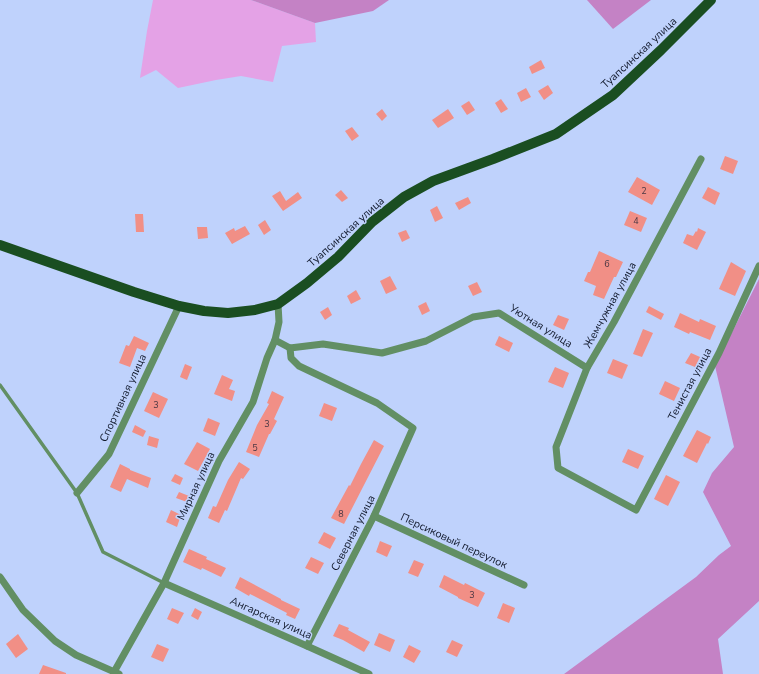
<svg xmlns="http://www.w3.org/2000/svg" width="759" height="674" font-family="'Nunito Sans',sans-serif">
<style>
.green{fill:#e4a2e6}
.forest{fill:#c482c5}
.building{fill:#f18f86}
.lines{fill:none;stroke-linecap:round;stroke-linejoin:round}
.service{stroke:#628f64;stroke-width:3.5}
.minor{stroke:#628f64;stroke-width:7}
.primary{stroke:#1a4e21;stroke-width:10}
.labels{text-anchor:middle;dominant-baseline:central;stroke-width:3;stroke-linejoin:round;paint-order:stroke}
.number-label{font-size:9px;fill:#4a3743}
.street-label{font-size:11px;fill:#121a2d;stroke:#bfd2fc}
</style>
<rect width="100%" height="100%" fill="#bfd2fc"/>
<path class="green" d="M153 0H251L315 23 316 42 282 46 273 82 241 76 216 80 178 88 156 70 140 78 147 31Z"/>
<g class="forest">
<path d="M251 0H389L373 11 315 23Z"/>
<path d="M587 0H651L613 29Z"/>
<path d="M759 279V601L718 639 723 674H564L696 577 719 555 731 546 703 492 712 473 734 447 715 366Z"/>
</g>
<g class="building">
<path d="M541 60 545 68 532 74 529 67Z"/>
<path d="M548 85 553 93 544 100 538 91Z"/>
<path d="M526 88 531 97 521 102 517 93Z"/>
<path d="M501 99 508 109 501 113 495 103Z"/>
<path d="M469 101 475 110 467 115 461 106Z"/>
<path d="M382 109 387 116 382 121 376 114Z"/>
<path d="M448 109 454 118 438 128 432 120Z"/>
<path d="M352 127 359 136 352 141 345 131Z"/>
<path d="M725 156 738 161 733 174 720 169Z"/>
<path d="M637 177 660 190 652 205 628 192Z"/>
<path d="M708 187 720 193 715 205 702 198Z"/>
<path d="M341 190 348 198 342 202 335 195Z"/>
<path d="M280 191 286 201 298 192 302 198 283 211 272 196Z"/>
<path d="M468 197 471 203 459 210 455 203Z"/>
<path d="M437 206 443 218 435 222 430 210Z"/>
<path d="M630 211 647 218 641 232 624 225Z"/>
<path d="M135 214H143L144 232H136Z"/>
<path d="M265 220 271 230 264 235 258 225Z"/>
<path d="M245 226 250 234 232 244 225 233 234 228 235 231Z"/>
<path d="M197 227H207L208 238 198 239Z"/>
<path d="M698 228 706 232 697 250 683 243 687 234 693 236 696 231 697 232Z"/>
<path d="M406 230 410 238 402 242 398 233Z"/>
<path d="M599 251 623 262 616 277H614L604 299 593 295 596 286 584 281 588 272H590Z"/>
<path d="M731 262 746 271 735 296 719 289Z"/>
<path d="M390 276 397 289 386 294 380 281Z"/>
<path d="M477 282 482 292 473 296 468 286Z"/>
<path d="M356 290 361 299 351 304 347 296Z"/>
<path d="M426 302 430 311 422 315 418 306Z"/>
<path d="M649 306 664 314 661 320 646 312Z"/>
<path d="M328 307 332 315 325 320 320 312Z"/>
<path d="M680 313 699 322 700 319 716 326 710 340 690 332 689 334 674 327Z"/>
<path d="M558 315 569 319 564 330 553 325Z"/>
<path d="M643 329 653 333 642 357 633 354Z"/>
<path d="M134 336 149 343 145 351 137 348 130 367 119 363 126 345 129 346Z"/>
<path d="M499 336 513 343 509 352 495 345Z"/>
<path d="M691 353 700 357 695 367 685 363Z"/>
<path d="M613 359 628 365 622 379 607 373Z"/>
<path d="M185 364 192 367 187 380 180 377Z"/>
<path d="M555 367 569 373 563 388 548 382Z"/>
<path d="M222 375 233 380 229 389 235 391 232 401 214 394Z"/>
<path d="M665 381 680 388 674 401 659 394Z"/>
<path d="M272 391 284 397 274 419 277 421 270 434H269L259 457 246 452 257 425 269 404 267 403Z"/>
<path d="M153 392 168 399 159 418 144 411Z"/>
<path d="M324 403 337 408 332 421 319 416Z"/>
<path d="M208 418 220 423 215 436 203 431Z"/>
<path d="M135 425 146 431 143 437 132 432Z"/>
<path d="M697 430 711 437 708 444 707 443 697 463 683 456Z"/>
<path d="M149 436 159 439 157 448 147 445Z"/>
<path d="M374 440 384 446 344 524 331 518 349 485 350 486 361 464Z"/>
<path d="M197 442 210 449 198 471 184 464Z"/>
<path d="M628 449 644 456 638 469 622 462Z"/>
<path d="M239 462 250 469 243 479 241 478 227 511 225 510 219 523 208 518 213 506 216 507 228 480Z"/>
<path d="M120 464 130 469V470L151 478 148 488 127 479 121 492 110 487Z"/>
<path d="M175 474 183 478 180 485 171 481Z"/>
<path d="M666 475 680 482 668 506 654 499Z"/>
<path d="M179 492 189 496 187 502 176 498Z"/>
<path d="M171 510 181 515 177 527 166 522Z"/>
<path d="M324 532 336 538 330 549 318 543Z"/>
<path d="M380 541 392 546 387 557 376 552Z"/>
<path d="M189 549 207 557 206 559 226 568 221 577 202 568 201 570 183 562Z"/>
<path d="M311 557 324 563 318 574 305 568Z"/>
<path d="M414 560 424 564 418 577 408 573Z"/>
<path d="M444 575 464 585 465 583 485 593 478 607 458 598V597L439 587Z"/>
<path d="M240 577 281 599V600L300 609 295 619 286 615 287 613 250 594 249 596 235 588Z"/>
<path d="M503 603 515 608 509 623 497 618Z"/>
<path d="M172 608 184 613 178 624 167 619Z"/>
<path d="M195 608 202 612 198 620 191 616Z"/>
<path d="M339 624 349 628 348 630 370 642 364 652 343 640 333 636Z"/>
<path d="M379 633 395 640 390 652 374 645Z"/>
<path d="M18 634 28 649 16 658 6 644Z"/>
<path d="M452 640 463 645 457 657 446 652Z"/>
<path d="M157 644 169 649 163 662 151 657Z"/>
<path d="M409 645 421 651 414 663 403 657Z"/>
<path d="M43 665 66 673V674H39Z"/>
</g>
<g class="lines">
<path class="service" d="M0 385 77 493 103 552 164 583"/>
<g class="minor">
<path d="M701 159 614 322 587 368 556 447 558 468 636 510 719 353 759 266"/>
<path d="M275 340 290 348 323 344 382 353 426 341 473 317 499 313 587 368"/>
<path d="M290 348 291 358 299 366 377 403 413 428 374 516 307 646"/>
<path d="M77 493 109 454 179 306"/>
<path d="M374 516 524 585"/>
<path d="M0 577 23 610 55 641 76 655 119 674"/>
<path d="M164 583 307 646 369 674"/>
<path d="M114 672 164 583 219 461 253 402 267 358 275 340 279 322 278 304"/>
</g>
<path class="primary" d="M0 245 134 292 179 306 204 311 228 313 255 310 278 304 307 283 338 257 372 222 404 197 433 181 493 159 556 134 613 95 661 50 711 0"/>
</g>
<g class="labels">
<g class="number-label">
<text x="644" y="191">2</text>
<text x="636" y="221">4</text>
<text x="607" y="264">6</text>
<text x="156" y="405">3</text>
<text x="267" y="424">3</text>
<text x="255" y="448">5</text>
<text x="341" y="514">8</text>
<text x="472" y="595">3</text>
</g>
<g class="street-label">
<text transform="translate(639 53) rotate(-43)">Туапсинская улица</text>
<text transform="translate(346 232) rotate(-42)">Туапсинская улица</text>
<text transform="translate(610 305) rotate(-61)">Жемчужная улица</text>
<text transform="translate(541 326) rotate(32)">Уютная улица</text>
<text transform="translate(690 384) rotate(-62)">Тенистая улица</text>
<text transform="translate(123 398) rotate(-65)">Спортивная улица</text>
<text transform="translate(196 486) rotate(-65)">Мирная улица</text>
<text transform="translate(353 533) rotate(-63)">Северная улица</text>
<text transform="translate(454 541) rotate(25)">Персиковый переулок</text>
<text transform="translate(271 618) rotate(24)">Ангарская улица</text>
</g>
</g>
</svg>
